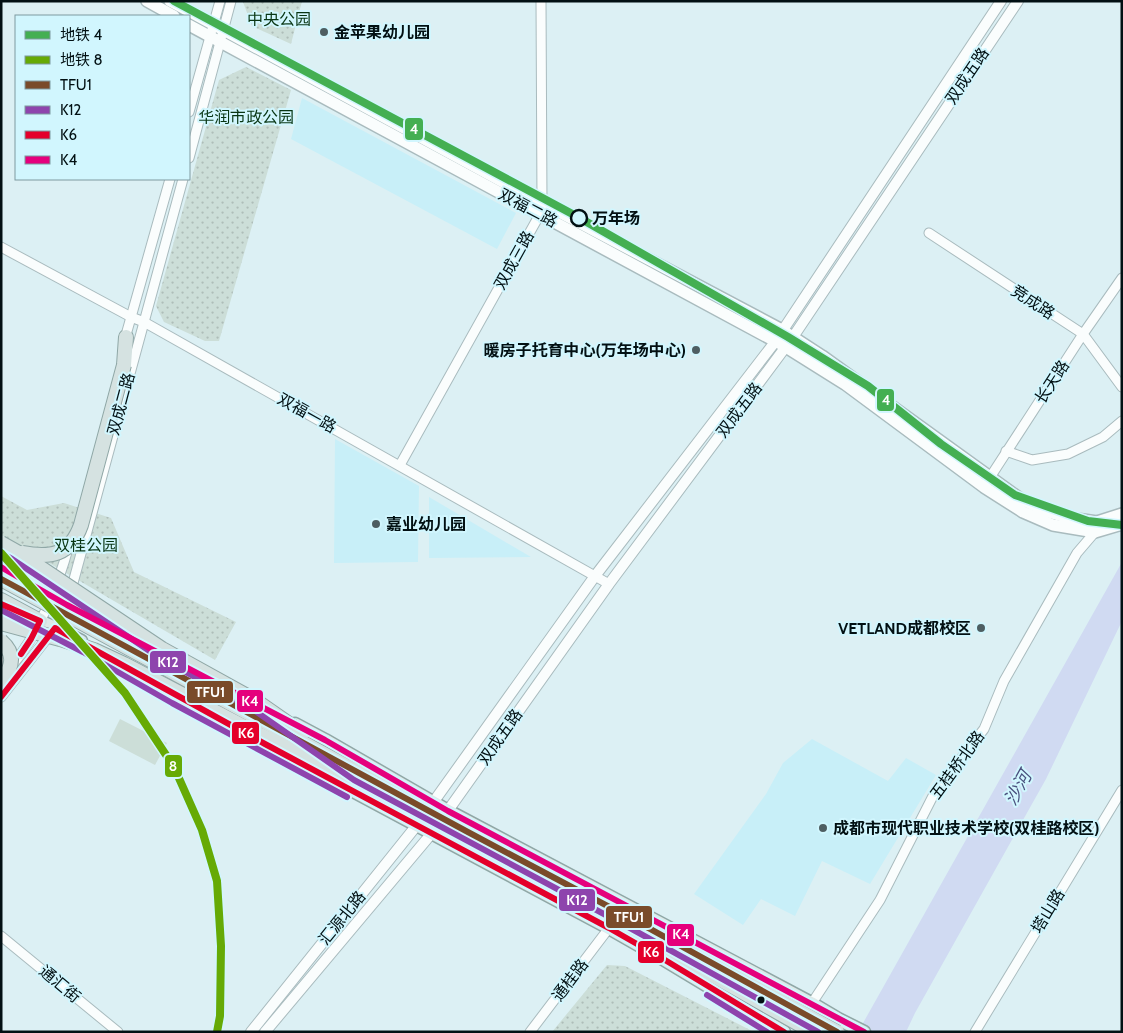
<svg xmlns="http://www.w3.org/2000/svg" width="1123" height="1033" font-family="Cabin,'Noto Sans SC',sans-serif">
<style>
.built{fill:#c8eff8}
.green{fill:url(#green-dots)}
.pitch{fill:#ccded8}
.water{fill:#d0daf2}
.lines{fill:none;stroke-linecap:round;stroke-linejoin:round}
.minor-casing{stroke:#a9bbbe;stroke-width:11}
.tertiary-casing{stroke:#a9bbbe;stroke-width:12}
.secondary-casing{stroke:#a9bbbe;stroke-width:14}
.primary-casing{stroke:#8fa7a6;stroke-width:15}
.trunk-casing{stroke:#8fa7a6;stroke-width:16}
.minor{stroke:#fafdfd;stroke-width:9}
.tertiary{stroke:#fafdfd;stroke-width:10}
.secondary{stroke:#fafdfd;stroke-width:11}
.primary{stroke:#dee9e8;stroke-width:12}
.trunk{stroke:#d5e2e1;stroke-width:14}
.trunk-bridge-casing{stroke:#8fa7a6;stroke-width:16;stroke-linecap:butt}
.trunk-bridge{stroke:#d5e2e1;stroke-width:14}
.bus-1-casing{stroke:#d1f6fe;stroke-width:10}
.bus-2-casing{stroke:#d1f6fe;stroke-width:10}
.bus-3-casing{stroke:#d1f6fe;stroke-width:10}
.bus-4-casing{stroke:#d1f6fe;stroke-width:10}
.bus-1{stroke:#7a4b2a;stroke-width:6}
.bus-2{stroke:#8e44ad;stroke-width:6}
.bus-3{stroke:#e4002b;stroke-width:6}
.bus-4{stroke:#e5007d;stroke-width:6}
.metro-1-casing{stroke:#d1f6fe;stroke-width:11}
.metro-2-casing{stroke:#d1f6fe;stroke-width:11}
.metro-1{stroke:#44af52;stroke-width:8}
.metro-2{stroke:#66aa05;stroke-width:8}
.poi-dot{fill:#4e5e62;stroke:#d1f6fe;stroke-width:2}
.stop-dot{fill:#d1f6fe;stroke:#021013;stroke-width:2.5}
.bus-dot{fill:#021013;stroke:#d1f6fe;stroke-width:2}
.labels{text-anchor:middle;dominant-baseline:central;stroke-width:4;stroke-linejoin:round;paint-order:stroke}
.park-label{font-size:16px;fill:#083513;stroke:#d1f6fe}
.poi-label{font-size:16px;font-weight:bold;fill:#021013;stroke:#d1f6fe;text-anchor:start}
.street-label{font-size:16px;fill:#021013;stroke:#d1f6fe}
.stop-label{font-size:16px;font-weight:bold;fill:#021013;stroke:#d1f6fe;text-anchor:start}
.water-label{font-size:18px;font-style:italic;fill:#4a507e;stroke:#d1f6fe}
.line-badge{stroke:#d1f6fe;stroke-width:2}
.badge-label{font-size:14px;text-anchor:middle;font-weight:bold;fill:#fff}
</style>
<defs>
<pattern id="green-dots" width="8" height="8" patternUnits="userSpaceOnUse" patternTransform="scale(1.25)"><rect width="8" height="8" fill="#ccded8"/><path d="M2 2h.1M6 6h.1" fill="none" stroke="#aebdb8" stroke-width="1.8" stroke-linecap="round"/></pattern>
</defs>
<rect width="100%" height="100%" fill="#dcf0f4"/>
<g class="built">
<path d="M302 98 516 213 497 249 291 139Z"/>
<path d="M335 439 419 486 418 562 334 563Z"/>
<path d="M429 497 531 557 429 558Z"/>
<path d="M812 739 888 781 906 758 936 775 870 884 822 861 795 916 761 899 743 925 694 894 766 794 783 763Z"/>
</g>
<g class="green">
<path d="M302 1 291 44 252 26 243 2Z"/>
<path d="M246 67 291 90 219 341H205L164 322 156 306 219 80Z"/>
<path d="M1 496 27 510 64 503 111 518 134 572 236 622 215 660 1 535Z"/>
<path d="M607 965 625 966 754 1032H552Z"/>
</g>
<path class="pitch" d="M120 719 167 743 155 765 109 741Z"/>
<path class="water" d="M1122 562 1121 623 1046 779 915 1013 906 1032H858Z"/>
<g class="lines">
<g class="minor-casing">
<g id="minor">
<path d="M189 112 220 1"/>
<path d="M189 158 231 1"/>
<path d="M929 233 1083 334 1122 387"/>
<path d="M1 247 131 317 144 322 609 584"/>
<path d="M124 342 170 179"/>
<path d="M1006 451 1032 460 1068 454 1103 437 1122 421"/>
<path d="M400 465 540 214 542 203 541 1"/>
<path d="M987 482 1083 334 1122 278"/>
<path d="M1 663 13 653"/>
<path d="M10 668C38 636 58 586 69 545"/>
<path d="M1 697 55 628 67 605 183 179"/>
<path d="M1 936 118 1032"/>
<path d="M810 1006 880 900 935 792 984 729 1004 681 1077 553 1095 532 1096 528"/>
<path d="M530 1032 609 928"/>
<path d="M975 1032 1122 790"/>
</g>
</g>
<g class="tertiary-casing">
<g id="tertiary">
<path d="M251 1032 417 825 595 576 775 342 1001 1"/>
<path d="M265 1032 432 833 609 584 793 337 1018 1"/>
</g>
</g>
<g class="secondary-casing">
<g id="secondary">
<path d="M147 1 174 16"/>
<path d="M170 1 542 203 782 330 822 356 1019 498 1045 511 1069 518 1097 522 1122 514"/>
<path d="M189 25 786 347 845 384 984 487 1023 512 1053 525 1095 532 1122 524"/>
</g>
</g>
<g class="primary-casing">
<g id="primary">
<path d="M1 561 12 567 51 596 157 652"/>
<path d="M31 617 55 628 81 641"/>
<path d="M295 724 325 740 448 811 811 1003 838 1019 864 1032"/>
<path d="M271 747 609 928 665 960 784 1032"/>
</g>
</g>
<g class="trunk-casing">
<g id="trunk">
<path d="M124 365 126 337"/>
<path d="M1 600 40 621"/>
</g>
</g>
<use href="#minor" class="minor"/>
<use href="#tertiary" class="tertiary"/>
<use href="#secondary" class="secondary"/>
<use href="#primary" class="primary"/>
<use href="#trunk" class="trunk"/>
<g class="trunk-bridge-casing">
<g id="trunk-bridge">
<path d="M1 543 17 552 162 649 256 701 302 733"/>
<path d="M22 553C50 558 70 556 81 525L124 365"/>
<path d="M1 579 466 831 634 920 837 1032"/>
<path d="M1 623 60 639 94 650 124 664 254 732 346 776"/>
<path d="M1 641C16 654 13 667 1 682"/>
<path d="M633 930 813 1032"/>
</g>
</g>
<use href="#trunk-bridge" class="trunk-bridge"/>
<g class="bus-1-casing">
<path id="bus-1" d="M1 579 466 831 634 920 837 1032"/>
</g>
<g class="bus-2-casing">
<g id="bus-2">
<path d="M1 553 12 559 157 656 251 708 354 780 630 928 818 1032"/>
<path d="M1 610 83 652 172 703 347 797"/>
<path d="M707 995 767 1032"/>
</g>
</g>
<g class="bus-3-casing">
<g id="bus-3">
<path d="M1 604 40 621 31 639 21 654"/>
<path d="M1 697 55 628 265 744 609 928 665 960 784 1032"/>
</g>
</g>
<g class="bus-4-casing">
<path id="bus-4" d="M1 567 67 605 325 740 448 811 864 1032"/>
</g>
<use href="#bus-1" class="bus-1"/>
<use href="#bus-2" class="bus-2"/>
<use href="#bus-3" class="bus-3"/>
<use href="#bus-4" class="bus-4"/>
<g class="metro-1-casing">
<path id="metro-1" d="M174 1 578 217 788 337 868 386 941 444 1015 495 1088 521 1122 525"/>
</g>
<g class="metro-2-casing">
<path id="metro-2" d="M1 553 125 693 174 767 202 830 217 881 221 946 220 1016 217 1032"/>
</g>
<use href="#metro-1" class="metro-1"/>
<use href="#metro-2" class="metro-2"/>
</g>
<g class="poi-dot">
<circle cx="324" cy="32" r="5"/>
<circle cx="696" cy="350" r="5"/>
<circle cx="376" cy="524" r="5"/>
<circle cx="981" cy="628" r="5"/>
<circle cx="823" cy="828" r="5"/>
</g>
<circle class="stop-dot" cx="579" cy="218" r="8"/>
<circle class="bus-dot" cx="761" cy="1000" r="4.5"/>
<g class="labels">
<g class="park-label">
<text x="279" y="19">中央公园</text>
<text x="246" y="117">华润市政公园</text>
<text x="86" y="545">双桂公园</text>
</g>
<g class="poi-label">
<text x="334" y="32">金苹果幼儿园</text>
<text x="686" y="350" text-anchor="end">暖房子托育中心(万年场中心)</text>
<text x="386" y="524">嘉业幼儿园</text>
<text x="971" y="628" text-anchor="end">VETLAND成都校区</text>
<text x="833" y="828">成都市现代职业技术学校(双桂路校区)</text>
</g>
<g class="street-label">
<text transform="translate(967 76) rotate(-56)">双成五路</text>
<text transform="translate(528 208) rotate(28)">双福二路</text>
<text transform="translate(514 260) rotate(-61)">双成三路</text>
<text transform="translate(1033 302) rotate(33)">竞成路</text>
<text transform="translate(1052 382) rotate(-57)">长天路</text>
<text transform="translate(121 404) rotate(-75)">双成二路</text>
<text transform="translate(739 410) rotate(-53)">双成五路</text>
<text transform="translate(307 413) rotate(29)">双福一路</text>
<text transform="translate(500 737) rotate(-55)">双成五路</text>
<text transform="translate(957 765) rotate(-54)">五桂桥北路</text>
<text transform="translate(1048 911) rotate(-59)">塔山路</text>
<text transform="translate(342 918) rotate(-51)">汇源北路</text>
<text transform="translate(570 980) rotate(-53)">通桂路</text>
<text transform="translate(60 984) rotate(40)">通汇街</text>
</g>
<g class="stop-label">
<text x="592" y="218">万年场</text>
</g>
<g class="water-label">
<text transform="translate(1018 788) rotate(-61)">沙河</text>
</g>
</g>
<g class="line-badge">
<rect x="404" y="117" width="20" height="24" rx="5" fill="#44af52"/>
<rect x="876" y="388" width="19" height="24" rx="5" fill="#44af52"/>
<rect x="149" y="650" width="38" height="24" rx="5" fill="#8e44ad"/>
<rect x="186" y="680" width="48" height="24" rx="5" fill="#7a4b2a"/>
<rect x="236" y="689" width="28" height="24" rx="5" fill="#e5007d"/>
<rect x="231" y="721" width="29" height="24" rx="5" fill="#e4002b"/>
<rect x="164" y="754" width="19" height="24" rx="5" fill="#66aa05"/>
<rect x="558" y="888" width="38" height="24" rx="5" fill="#8e44ad"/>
<rect x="605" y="905" width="48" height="24" rx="5" fill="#7a4b2a"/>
<rect x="666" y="923" width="29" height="24" rx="5" fill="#e5007d"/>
<rect x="637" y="940" width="28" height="24" rx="5" fill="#e4002b"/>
</g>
<g class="badge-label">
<text x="414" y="134">4</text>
<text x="886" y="405">4</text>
<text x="168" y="667">K12</text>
<text x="210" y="697">TFU1</text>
<text x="250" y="706">K4</text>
<text x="246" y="738">K6</text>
<text x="173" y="771">8</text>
<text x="577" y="905">K12</text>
<text x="629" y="922">TFU1</text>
<text x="681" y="939">K4</text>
<text x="651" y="957">K6</text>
</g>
<rect width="1123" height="1033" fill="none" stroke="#021013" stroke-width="5"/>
<rect x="15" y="15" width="175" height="165" fill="#d1f6fe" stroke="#7e9aa0"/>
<rect x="25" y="31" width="25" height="8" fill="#44af52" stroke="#7e9aa0"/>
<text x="60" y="40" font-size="15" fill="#021013">地铁 4</text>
<rect x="25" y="56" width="25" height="8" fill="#66aa05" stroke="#7e9aa0"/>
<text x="60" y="65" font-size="15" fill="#021013">地铁 8</text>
<rect x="25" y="81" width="25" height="8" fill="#7a4b2a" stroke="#7e9aa0"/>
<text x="60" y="90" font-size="15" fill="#021013">TFU1</text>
<rect x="25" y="106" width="25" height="8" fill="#8e44ad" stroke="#7e9aa0"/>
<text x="60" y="115" font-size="15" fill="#021013">K12</text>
<rect x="25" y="131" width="25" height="8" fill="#e4002b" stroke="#7e9aa0"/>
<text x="60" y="140" font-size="15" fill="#021013">K6</text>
<rect x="25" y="156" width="25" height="8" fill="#e5007d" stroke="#7e9aa0"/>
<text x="60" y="165" font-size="15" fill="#021013">K4</text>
</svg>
